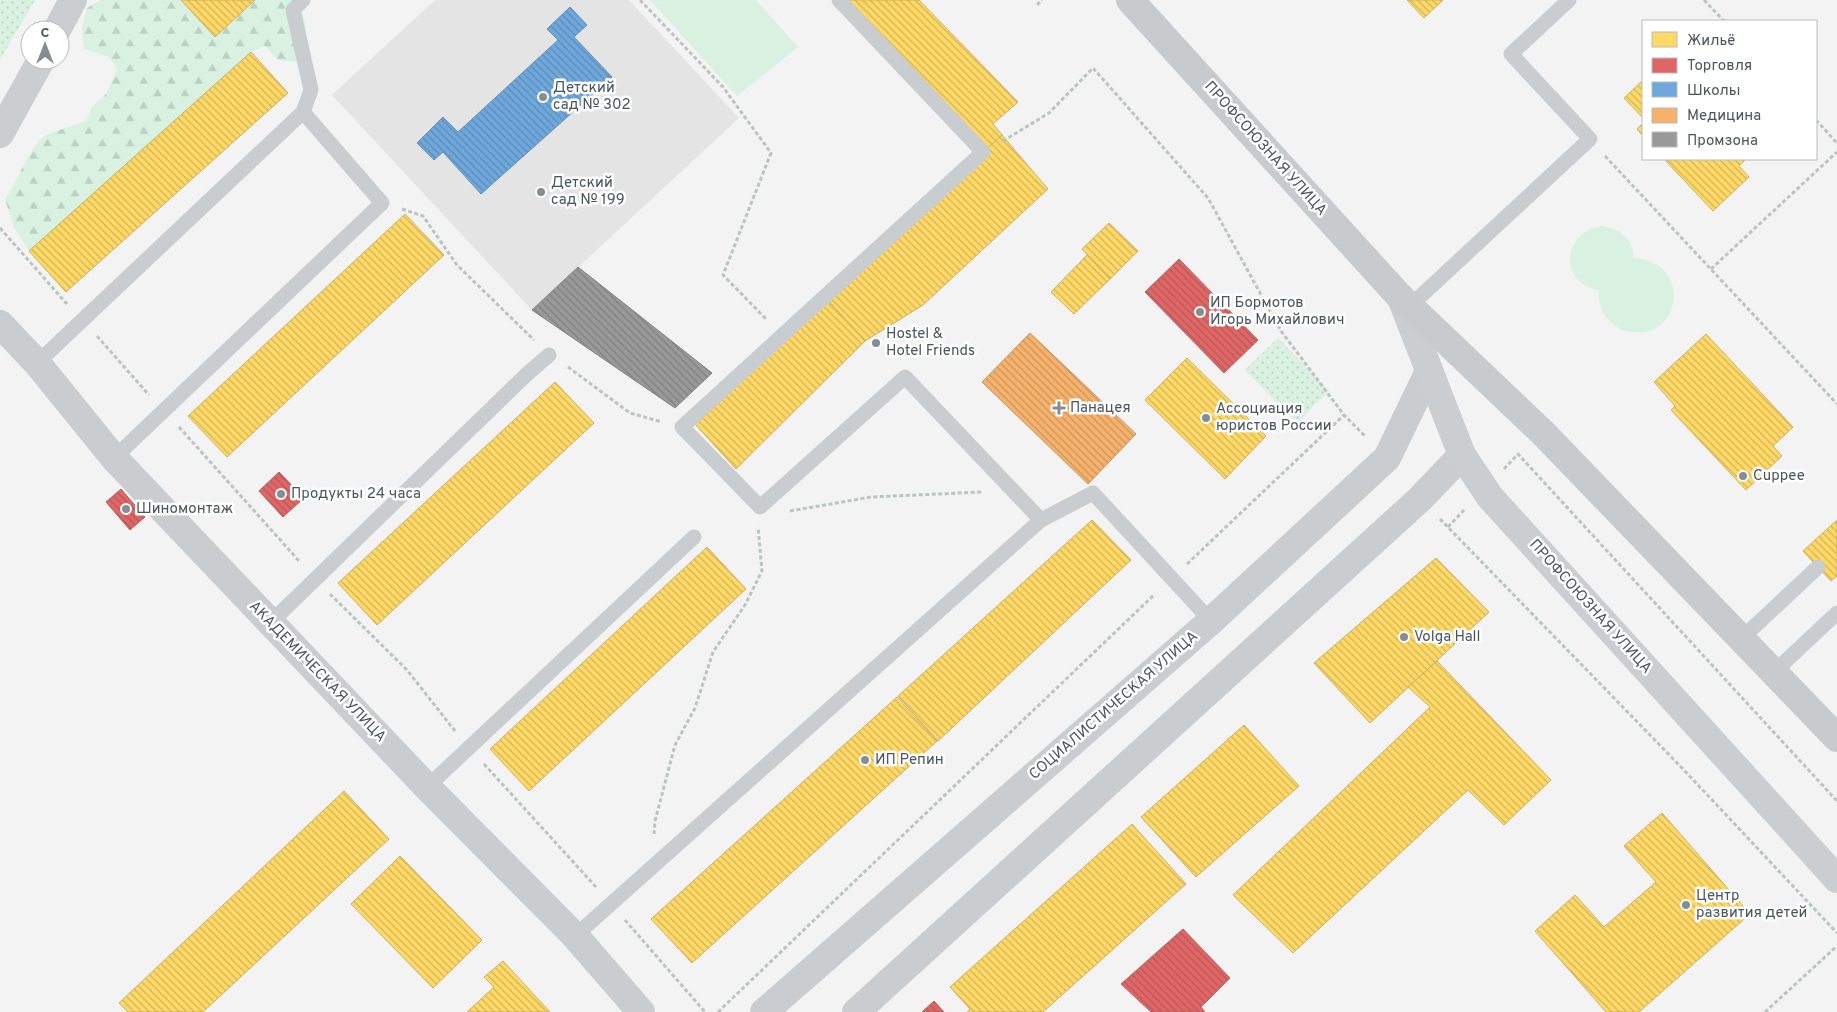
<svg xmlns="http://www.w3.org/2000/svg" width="1837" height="1012" font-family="Overpass,sans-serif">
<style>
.education{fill:#e5e4e5}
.grass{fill:url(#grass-dots)}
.forest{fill:url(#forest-firs)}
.green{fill:#d9f1e1}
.homes{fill:url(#homes-back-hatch);stroke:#c9b264}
.shops{fill:url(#shops-back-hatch);stroke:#b36164}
.schools{fill:url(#schools-back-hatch);stroke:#648fb6}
.health{fill:url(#health-back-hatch);stroke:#c29667}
.industry{fill:url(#industry-back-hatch);stroke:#818588}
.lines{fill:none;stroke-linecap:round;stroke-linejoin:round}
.path{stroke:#bac5c1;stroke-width:3;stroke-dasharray:4 2.5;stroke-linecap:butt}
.service{stroke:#cacdcf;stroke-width:15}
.minor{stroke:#cacdcf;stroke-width:28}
.tertiary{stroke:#cacdcf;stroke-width:28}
.secondary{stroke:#cbced0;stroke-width:28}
.primary{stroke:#c8cbce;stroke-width:28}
.poi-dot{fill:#858d93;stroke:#fff;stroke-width:2}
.labels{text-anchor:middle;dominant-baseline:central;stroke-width:5;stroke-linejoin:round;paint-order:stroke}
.poi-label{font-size:15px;fill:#4a565f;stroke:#fff;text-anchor:start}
.street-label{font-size:15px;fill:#4a565f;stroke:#fff}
</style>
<defs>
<pattern id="grass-dots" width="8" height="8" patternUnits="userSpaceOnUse" patternTransform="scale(1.25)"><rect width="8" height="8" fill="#d9f1e1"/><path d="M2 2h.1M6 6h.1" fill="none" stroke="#bcd1c3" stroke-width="1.8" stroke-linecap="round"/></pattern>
<pattern id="forest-firs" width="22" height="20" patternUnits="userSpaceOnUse" patternTransform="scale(1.25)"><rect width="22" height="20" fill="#d9f1e1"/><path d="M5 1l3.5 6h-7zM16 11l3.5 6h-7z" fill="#bcd1c3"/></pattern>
<pattern id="homes-back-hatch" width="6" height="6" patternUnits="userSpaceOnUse" patternTransform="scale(1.25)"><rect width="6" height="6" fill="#ffd966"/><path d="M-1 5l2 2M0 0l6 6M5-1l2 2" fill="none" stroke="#d0b357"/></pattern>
<pattern id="shops-back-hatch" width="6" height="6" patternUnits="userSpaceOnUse" patternTransform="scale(1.25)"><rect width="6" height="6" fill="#e06666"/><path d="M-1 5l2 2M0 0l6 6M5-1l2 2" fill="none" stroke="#b85757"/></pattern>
<pattern id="schools-back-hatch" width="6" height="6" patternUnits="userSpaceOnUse" patternTransform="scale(1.25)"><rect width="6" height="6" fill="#6fa8dc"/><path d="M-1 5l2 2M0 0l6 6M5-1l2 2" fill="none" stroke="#5d8cb6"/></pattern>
<pattern id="health-back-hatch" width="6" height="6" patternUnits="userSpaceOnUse" patternTransform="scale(1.25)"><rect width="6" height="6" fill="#f6b26b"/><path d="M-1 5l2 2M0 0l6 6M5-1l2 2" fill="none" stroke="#c9945b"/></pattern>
<pattern id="industry-back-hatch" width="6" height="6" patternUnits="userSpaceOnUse" patternTransform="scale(1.25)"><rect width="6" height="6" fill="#999"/><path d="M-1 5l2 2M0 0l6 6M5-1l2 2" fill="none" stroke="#7f8080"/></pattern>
</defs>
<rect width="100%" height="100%" fill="#f3f3f3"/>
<path class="education" d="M435 0H629L739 118 532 310 332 95Z"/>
<g class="grass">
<path d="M0 0H35L0 60Z"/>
<path d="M1278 338 1329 391 1297 423 1245 370Z"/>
</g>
<path class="forest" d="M101 0H181L215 37 255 0H297C310 24 306 37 299 62L278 60 265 46 251 52 29 251 14 228 5 199C18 181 27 152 42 138 49 132 75 125 86 121L93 106 106 94 117 69 109 57 84 49 82 27 87 8Z"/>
<g class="green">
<path d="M650 0H756L798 47 737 96Z"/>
<path d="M1601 226C1620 228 1632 238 1634 258 1694 263 1680 338 1634 332 1626 332 1618 329 1613 324 1602 315 1598 303 1599 290 1559 284 1561 233 1601 226Z"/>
</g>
<g class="homes">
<path d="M181 0H255L215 37Z"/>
<path d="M841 0H919L1018 102 993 124 1002 135 992 155Z"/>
<path d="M1407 0H1443L1424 18Z"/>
<path d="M251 52 288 93 66 292 29 251Z"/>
<path d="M1643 80V118L1624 98Z"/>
<path d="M1643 123V136L1637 129Z"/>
<path d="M1002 135 1048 189 923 305 865 341 824 296Z"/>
<path d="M1664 159H1746L1739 166 1749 177 1713 211Z"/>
<path d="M405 214 444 255 227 457 188 416Z"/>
<path d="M1109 223 1138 251 1110 279 1082 249Z"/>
<path d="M1087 255 1110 279 1074 314 1051 292Z"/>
<path d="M824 296 865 341 736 469 695 424Z"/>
<path d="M1706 334 1793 427 1773 446 1782 456 1746 490 1671 410 1675 406 1654 382Z"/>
<path d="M1187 358 1266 436 1225 479 1145 400Z"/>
<path d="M555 382 594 423 377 625 338 583Z"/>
<path d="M1092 520 1131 560 938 741 898 696Z"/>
<path d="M1837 520V576L1831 581 1803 551Z"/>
<path d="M707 547 746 589 529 791 490 749Z"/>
<path d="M1436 558 1489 612 1370 723 1314 663Z"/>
<path d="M1437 661 1551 780 1504 825 1468 790 1293 953 1233 895 1430 707 1408 687Z"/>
<path d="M897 697 937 741 692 963 651 919Z"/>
<path d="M1244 725 1299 786 1196 877 1141 817Z"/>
<path d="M344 791 389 839 203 1012H128L119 1003Z"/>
<path d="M1662 813 1750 914 1639 1012H1606L1535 931 1575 895 1604 927 1656 882 1624 846Z"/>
<path d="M1132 824 1186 884 1043 1012H967L970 1009 950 987Z"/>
<path d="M400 856 482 940 433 988 351 904Z"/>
<path d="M503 961 550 1012H467L494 987 484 977Z"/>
</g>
<g class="shops">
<path d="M1179 259 1258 340 1224 373 1145 292Z"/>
<path d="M279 472 304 498 283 517 259 491Z"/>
<path d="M121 489 145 517 130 530 106 502Z"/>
<path d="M1183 929 1230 978 1201 1007 1205 1012H1151L1121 984Z"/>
<path d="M934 1001 944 1012H922Z"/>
</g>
<path class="schools" d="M570 7 587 25 574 37 612 77 481 194 443 152 434 160 417 143 443 117 458 132 558 40 547 29Z"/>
<path class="health" d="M1030 333 1136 434 1088 484 982 382Z"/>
<path class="industry" d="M578 267 712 373 675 408 532 310Z"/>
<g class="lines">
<g class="path">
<path d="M640 0 723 87 771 153 723 275 766 319"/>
<path d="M1704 0 1724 21"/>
<path d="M1037 5 1042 0"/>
<path d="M1816 120 1837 143"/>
<path d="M1003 141 1049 113 1093 68 1208 198 1281 331 1344 415 1366 437"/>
<path d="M1605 156 1837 404"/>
<path d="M402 209 423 216 457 265 534 340"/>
<path d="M0 228 67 304"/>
<path d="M1711 269 1837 152"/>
<path d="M97 336 149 395"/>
<path d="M568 367 630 413 662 422"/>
<path d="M179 427 300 562"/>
<path d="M1504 469 1518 454 1837 801"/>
<path d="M790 511 871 497 982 492"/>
<path d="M1440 519 1683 769 1837 933"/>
<path d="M1448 527 1465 509"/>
<path d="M1187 564 1344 415"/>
<path d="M330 594 407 670 455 731"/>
<path d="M484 764 596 887"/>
<path d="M654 834 655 821 675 745 695 708 713 652 745 605 762 571 758 527"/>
<path d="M625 920 705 1012"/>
<path d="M718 1012 1155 594"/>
<path d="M1765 1012 1837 946"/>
</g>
<g class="service">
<path d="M839 0 983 152 682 427 760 507 905 377 1041 520"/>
<path d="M1410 306 1590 139 1511 54 1569 0"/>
<path d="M37 363 303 112 311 90 293 10 303 0"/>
<path d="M114 458 382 203 303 112"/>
<path d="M270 623 527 374 549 355"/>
<path d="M1742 638 1818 567"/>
<path d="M1774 672 1837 613"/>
<path d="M427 787 694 537"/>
<path d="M575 936 1041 520 1093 493 1211 621"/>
</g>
<path class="minor" d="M0 324 37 363 114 458 427 787 575 936 641 1012"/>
<g class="tertiary">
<path d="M764 1012 1211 621 1387 458 1429 371"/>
<path d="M856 1012 1420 499 1462 455"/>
</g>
<g class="secondary">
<path d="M57 30 73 0"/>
<path d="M0 134 41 60"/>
<path d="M1401 298 1462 455 1490 497 1837 879"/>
</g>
<path class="primary" d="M1130 0 1401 298 1544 434 1837 738"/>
</g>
<g class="poi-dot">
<circle cx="543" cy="97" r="5"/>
<circle cx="541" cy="192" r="5"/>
<circle cx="1200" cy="312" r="5"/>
<circle cx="876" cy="343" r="5"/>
<path d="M1056.5 400.5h5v5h5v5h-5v5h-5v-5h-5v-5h5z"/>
<circle cx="1206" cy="418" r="5"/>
<circle cx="1743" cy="476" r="5"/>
<circle cx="281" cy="494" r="5"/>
<circle cx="126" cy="509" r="5"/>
<circle cx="1404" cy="637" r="5"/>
<circle cx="865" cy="760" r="5"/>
<circle cx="1686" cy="905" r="5"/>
</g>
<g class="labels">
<g class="poi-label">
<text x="553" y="88">Детский<tspan x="553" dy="17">сад № 302</tspan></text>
<text x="551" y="183">Детский<tspan x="551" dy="17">сад № 199</tspan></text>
<text x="1210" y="303">ИП Бормотов<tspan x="1210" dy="17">Игорь Михайлович</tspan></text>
<text x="886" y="334">Hostel &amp;<tspan x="886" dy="17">Hotel Friends</tspan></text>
<text x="1070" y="408">Панацея</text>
<text x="1216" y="409">Ассоциация<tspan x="1216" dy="17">юристов России</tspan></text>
<text x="1753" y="476">Cuppee</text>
<text x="291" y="494">Продукты 24 часа</text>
<text x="136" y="509">Шиномонтаж</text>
<text x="1414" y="637">Volga Hall</text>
<text x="875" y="760">ИП Репин</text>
<text x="1696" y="896">Центр<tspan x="1696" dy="17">развития детей</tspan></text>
</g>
<g class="street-label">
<text transform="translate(1265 149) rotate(48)">ПРОФСОЮЗНАЯ УЛИЦА</text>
<text transform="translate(1590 607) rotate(48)">ПРОФСОЮЗНАЯ УЛИЦА</text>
<text transform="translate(317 672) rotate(46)">АКАДЕМИЧЕСКАЯ УЛИЦА</text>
<text transform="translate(1114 706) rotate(-41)">СОЦИАЛИСТИЧЕСКАЯ УЛИЦА</text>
</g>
</g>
<rect x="1642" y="20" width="175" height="140" fill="#ffffff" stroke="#b7bbbf"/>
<rect x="1652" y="32" width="25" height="15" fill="#ffd966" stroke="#b7bbbf"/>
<text x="1687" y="45" font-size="15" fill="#4a565f">Жильё</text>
<rect x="1652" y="58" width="25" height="15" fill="#e06666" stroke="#b7bbbf"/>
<text x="1687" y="70" font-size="15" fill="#4a565f">Торговля</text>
<rect x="1652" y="82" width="25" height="15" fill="#6fa8dc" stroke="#b7bbbf"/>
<text x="1687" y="95" font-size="15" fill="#4a565f">Школы</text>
<rect x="1652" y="108" width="25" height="15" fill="#f6b26b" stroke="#b7bbbf"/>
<text x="1687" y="120" font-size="15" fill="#4a565f">Медицина</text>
<rect x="1652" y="132" width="25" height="15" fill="#999999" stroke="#b7bbbf"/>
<text x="1687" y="145" font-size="15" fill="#4a565f">Промзона</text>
<g transform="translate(45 45)"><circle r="24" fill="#ffffff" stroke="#b7bbbf"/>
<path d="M0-4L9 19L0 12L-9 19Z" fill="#858d93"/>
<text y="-8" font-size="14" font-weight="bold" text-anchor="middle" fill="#4a565f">С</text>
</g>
</svg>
